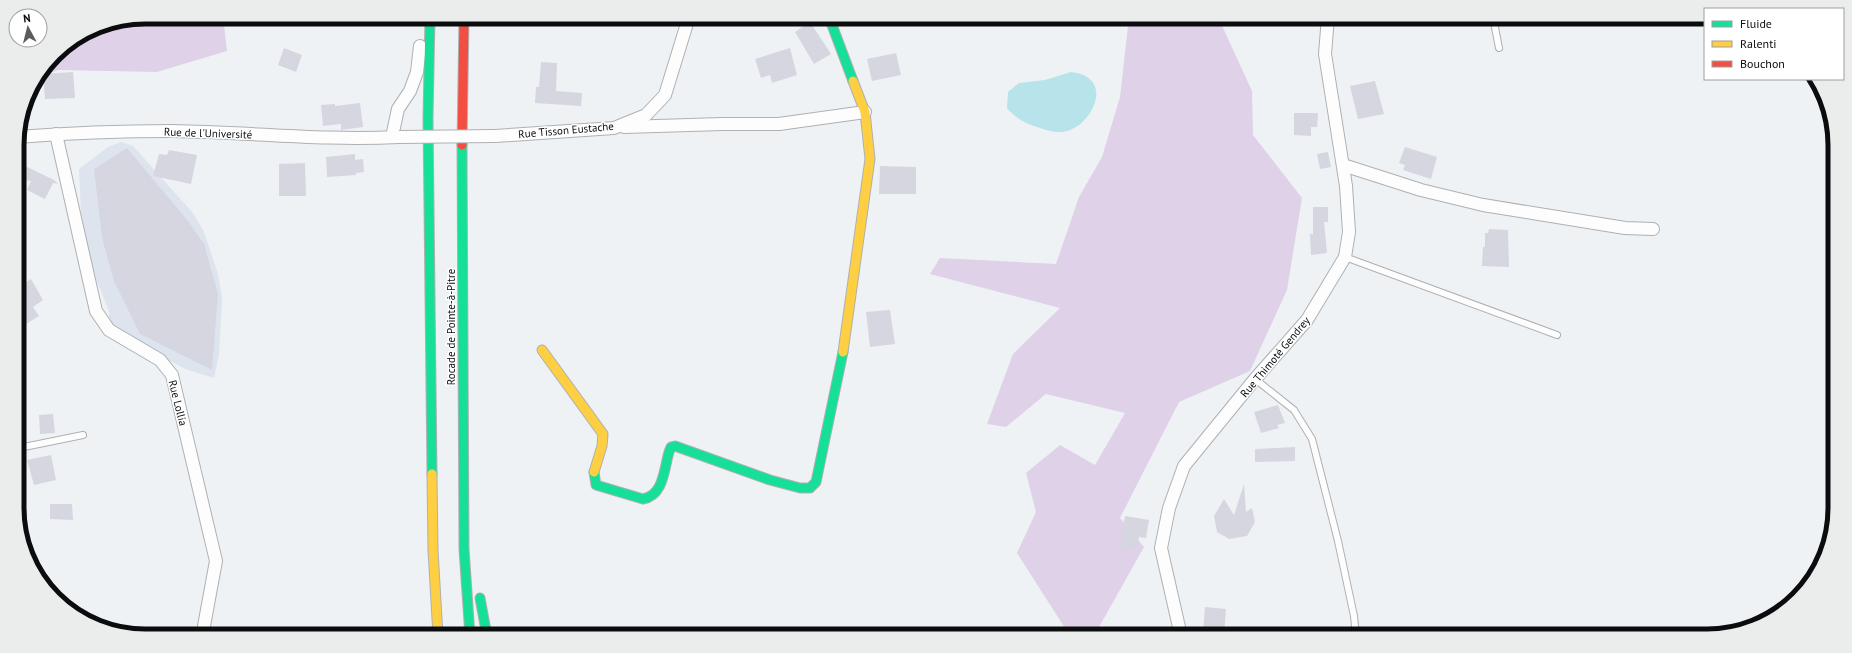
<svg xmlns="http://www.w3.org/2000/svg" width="1852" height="653" font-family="'PT Sans',sans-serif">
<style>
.built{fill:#dee4ed}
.forest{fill:#ded1e8}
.water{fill:#b7e3ea}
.building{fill:#d5d6e0}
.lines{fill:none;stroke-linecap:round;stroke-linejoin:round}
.lane-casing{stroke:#aeb0b2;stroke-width:8}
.street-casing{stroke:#aeb0b2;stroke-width:14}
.fast-casing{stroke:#aeb0b2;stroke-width:11}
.slow-casing{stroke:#aeb0b2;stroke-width:11}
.jam-casing{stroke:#aeb0b2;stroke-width:11}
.lane{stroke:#fdfdfe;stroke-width:6}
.street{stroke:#fdfdfe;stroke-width:12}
.fast{stroke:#16e098;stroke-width:9}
.slow{stroke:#ffcf43;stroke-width:9}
.jam{stroke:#f24e42;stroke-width:9}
.street-bridge-casing{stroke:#aeb0b2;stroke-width:14;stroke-linecap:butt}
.street-bridge{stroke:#fdfdfe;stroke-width:12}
.labels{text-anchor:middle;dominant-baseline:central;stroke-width:3;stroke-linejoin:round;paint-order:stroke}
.street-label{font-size:11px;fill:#0b0c0e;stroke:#fff}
.rim{fill:none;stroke:#0b0c0e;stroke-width:5}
</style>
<rect width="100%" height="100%" fill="#eff2f5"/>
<path class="built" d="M121 142 133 146 193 213 204 232 218 274 222 298 219 355 214 378 188 370 129 341 109 330V311L96 279 87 245 81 213 79 169 108 147Z"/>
<g class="forest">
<path d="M145 17H223L227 51 157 72 58 70 37 79 60 49 96 27Z"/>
<path d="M1132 17H1227L1219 19 1252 91 1253 135 1302 198 1287 290 1250 371 1179 402 1120 518 1144 547 1094 636H1070L1017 553 1036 512 1026 473 1060 445 1095 465 1125 413 1046 394 1006 427 987 424 1013 354 1060 308 930 274 940 258 1056 264 1079 197 1102 157 1120 97 1128 26Z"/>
</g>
<path class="water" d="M1071 72C1119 77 1089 132 1061 132 1053 132 1045 130 1037 127 1025 123 1015 118 1007 108L1008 92 1019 83 1045 80Z"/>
<g class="building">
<path d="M810 22 831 54 814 64 795 32Z"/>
<path d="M284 48 302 55 296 72 278 65Z"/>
<path d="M790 48 797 75 772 83 770 75 761 78 755 59Z"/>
<path d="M896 53 901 75 872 81 867 59Z"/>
<path d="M541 62 557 63 556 91 582 93 581 106 535 103 536 87H539Z"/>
<path d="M73 72 75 98 45 99 43 74Z"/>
<path d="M1375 81 1384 114 1358 119 1350 86Z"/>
<path d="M360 103 363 127 341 130V124L323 126 321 105 335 104V106Z"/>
<path d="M1294 113H1318L1317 127H1311V136L1294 135Z"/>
<path d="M1405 147 1437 157 1431 179 1403 170 1405 165 1399 163Z"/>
<path d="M127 148 188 221 204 244 218 294 212 370 140 334 114 281 102 238 94 169Z"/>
<path d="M169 150 197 155 191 184 153 176 159 154 167 155Z"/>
<path d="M1328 152 1331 167 1320 169 1317 154Z"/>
<path d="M355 154V160L363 159 364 172 356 173V175L327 177 326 157Z"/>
<path d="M17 162 54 180 58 184 53 183 45 199 27 190 31 181 18 180Z"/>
<path d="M305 163 306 196H279V164Z"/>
<path d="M880 166 916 167V194H879Z"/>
<path d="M1313 207H1328V222H1324L1327 253 1311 255 1310 234H1313Z"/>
<path d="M1489 229 1508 230 1509 267 1482 266 1483 247H1485V233H1488Z"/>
<path d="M31 279 43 300 33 307 39 316 18 329V287Z"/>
<path d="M890 310 895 344 870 347 866 312Z"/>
<path d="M1278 405 1285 423 1277 425 1279 428 1261 433 1254 412Z"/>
<path d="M53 414 55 433 40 434 39 415Z"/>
<path d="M1295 447V461L1255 462V449Z"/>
<path d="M51 455 56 480 34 485 27 460Z"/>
<path d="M1244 484 1246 512 1252 508 1255 522 1247 536 1229 539 1217 532 1214 516 1224 499 1234 515Z"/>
<path d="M50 504H72L73 520 50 519Z"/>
<path d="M1125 516 1149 520 1146 538 1139 537 1137 547 1126 551 1120 542Z"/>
<path d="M1205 607 1226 609 1224 636 1203 634Z"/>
</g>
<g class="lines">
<g class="lane-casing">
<g id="lane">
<path d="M1493 17 1499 48"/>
<path d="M1327 21 1353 17"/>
<path d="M1345 257 1557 335"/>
<path d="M1255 379 1294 410 1312 439 1338 541 1354 616 1356 636"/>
<path d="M19 448 83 435"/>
</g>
</g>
<g class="street-casing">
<g id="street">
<path d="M624 127 722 124H779L865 112"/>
<path d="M56 134 96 311 109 330 160 360 172 375 216 561 204 626V636"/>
<path d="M495 136 614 128 646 115 665 95 689 17"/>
<path d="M17 137C68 133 121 131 172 131 248 132 323 141 399 137"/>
<path d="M392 137 398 109 410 91 417 72 420 46"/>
<path d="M1343 165 1421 190 1483 205 1625 228 1653 229"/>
<path d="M1181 636 1161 548 1169 508 1184 466 1255 379 1307 320 1345 257 1349 232 1346 186 1325 54 1328 17"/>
</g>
</g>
<g class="fast-casing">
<g id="fast">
<path d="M430 17 428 118 432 474"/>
<path d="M829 17 853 81"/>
<path d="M462 145 464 549 470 636"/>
<path d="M594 472 596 485 643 499C664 495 664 469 669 452L671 447 675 446 770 480 800 488H810L816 482 843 352"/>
<path d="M480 598 487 636"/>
</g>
</g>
<g class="slow-casing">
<g id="slow">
<path d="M542 350 603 434 602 446 594 472"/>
<path d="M843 352 870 159 865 112 853 81"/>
<path d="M432 474 433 550 438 636"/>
</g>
</g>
<g class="jam-casing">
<path id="jam" d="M462 145 464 17"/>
</g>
<use href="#lane" class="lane"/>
<use href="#street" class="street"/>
<use href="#fast" class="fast"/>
<use href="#slow" class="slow"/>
<use href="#jam" class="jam"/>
<g class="street-bridge-casing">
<path id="street-bridge" d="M399 137 495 136"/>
</g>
<use href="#street-bridge" class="street-bridge"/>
</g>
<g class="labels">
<g class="street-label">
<text transform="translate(566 130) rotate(-5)">Rue Tisson Eustache</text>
<text transform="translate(208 133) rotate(2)">Rue de l'Université</text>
<text transform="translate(451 327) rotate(-90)">Rocade de Pointe-à-Pitre</text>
<text transform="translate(1275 357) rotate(-50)">Rue Thimoté Gendrey</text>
<text transform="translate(178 403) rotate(76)">Rue Lollia</text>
</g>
</g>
<path d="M0 0H1852V653H0ZM145 24H1707A121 121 0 0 1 1828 145V508A121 121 0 0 1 1707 629H145A121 121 0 0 1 24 508V145A121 121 0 0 1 145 24Z" fill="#ebecec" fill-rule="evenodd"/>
<path class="rim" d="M145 24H1707A121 121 0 0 1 1828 145V508A121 121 0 0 1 1707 629H145A121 121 0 0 1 24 508V145A121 121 0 0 1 145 24Z"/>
<rect x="1704" y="8" width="140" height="72" fill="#ffffff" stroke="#9d9e9f"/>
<rect x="1712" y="21" width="20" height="6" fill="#16e098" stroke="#9d9e9f"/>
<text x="1740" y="28" font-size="12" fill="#0b0c0e">Fluide</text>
<rect x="1712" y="41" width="20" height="6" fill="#ffcf43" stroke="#9d9e9f"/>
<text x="1740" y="48" font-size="12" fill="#0b0c0e">Ralenti</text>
<rect x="1712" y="61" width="20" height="6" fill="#f24e42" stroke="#9d9e9f"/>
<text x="1740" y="68" font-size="12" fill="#0b0c0e">Bouchon</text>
<g transform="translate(28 28) rotate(353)"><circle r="19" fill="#ffffff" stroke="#9d9e9f"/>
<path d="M0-3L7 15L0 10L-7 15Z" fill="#5b5c5f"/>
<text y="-6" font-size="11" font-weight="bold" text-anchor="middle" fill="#0b0c0e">N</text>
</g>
</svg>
